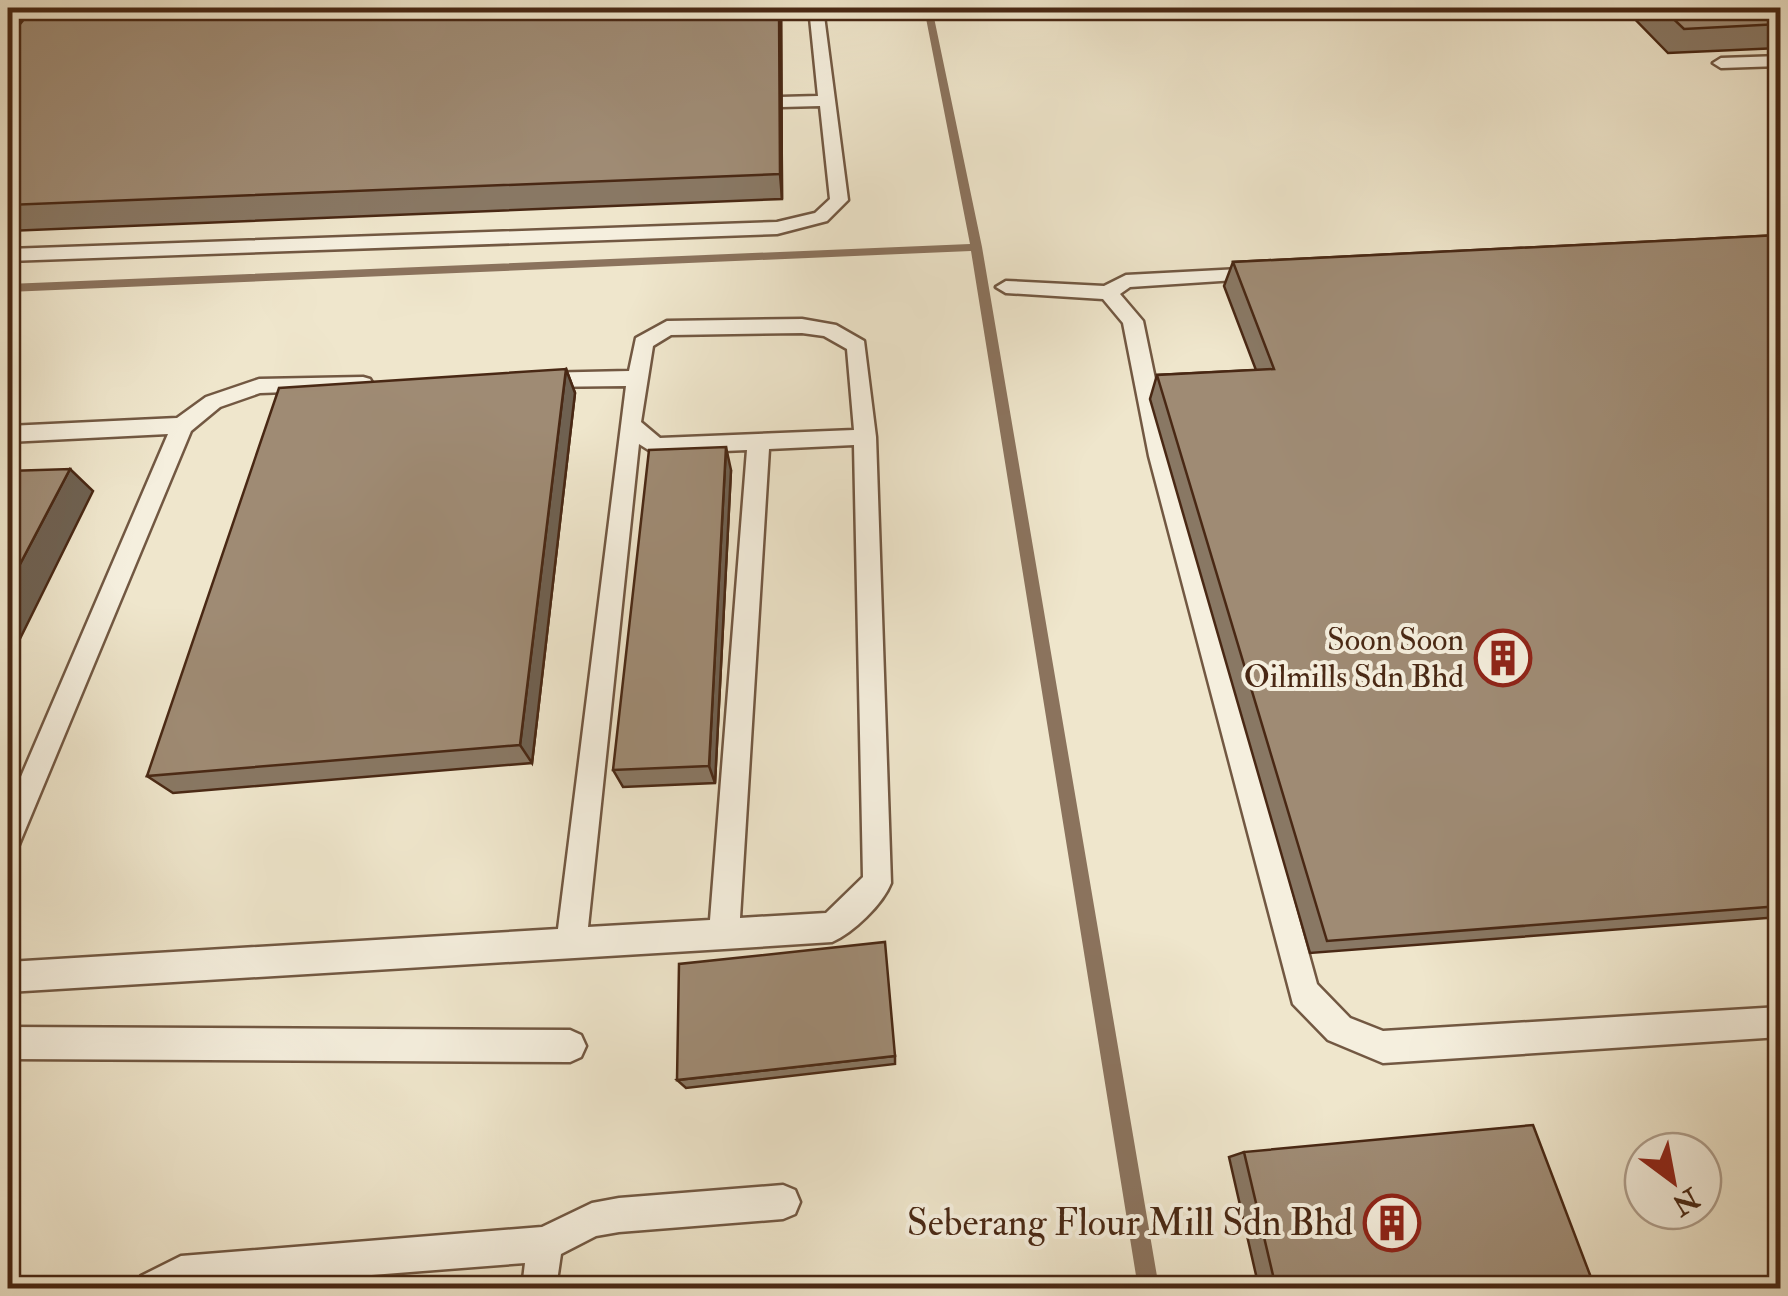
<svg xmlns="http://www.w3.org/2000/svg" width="1788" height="1296" font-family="'IM FELL Double Pica',serif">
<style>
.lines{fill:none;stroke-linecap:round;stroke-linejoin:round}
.stream{fill:#8b735d;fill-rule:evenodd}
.service-casing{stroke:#725842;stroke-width:5}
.service{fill:#f5efde;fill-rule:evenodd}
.wall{fill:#897864;stroke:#492814;stroke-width:2.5}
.shaded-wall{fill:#6f6151;stroke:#492814;stroke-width:2.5}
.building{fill:#9f8b74;stroke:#492814;stroke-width:2.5}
.labels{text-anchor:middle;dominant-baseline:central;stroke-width:8;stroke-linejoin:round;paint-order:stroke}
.poi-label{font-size:32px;fill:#492814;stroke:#f5efde;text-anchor:end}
.near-poi-label{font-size:38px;fill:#492814;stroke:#f5efde;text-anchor:end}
</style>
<rect width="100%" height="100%" fill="#efe6cc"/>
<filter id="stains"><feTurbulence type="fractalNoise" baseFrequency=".002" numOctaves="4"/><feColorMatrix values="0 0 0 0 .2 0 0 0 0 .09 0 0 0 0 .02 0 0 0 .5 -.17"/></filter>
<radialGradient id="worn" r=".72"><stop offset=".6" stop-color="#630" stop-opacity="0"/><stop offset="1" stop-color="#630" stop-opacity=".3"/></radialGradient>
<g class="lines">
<path class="stream" d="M924 8H932L982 247 1159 1288H1138L971 251 8 292V284L970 244Z"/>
<g class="service-casing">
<g id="service">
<path d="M18 8H32L13 36 8 37V23Z"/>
<path d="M809 8H823L848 200 827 221 777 234 8 261V249L777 222 815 213 830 199 820 106 747 108 739 103 747 98 818 96Z"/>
<path d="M1780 56V66L1721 68 1713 63 1721 58Z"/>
<path d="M1259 268 1269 274 1266 278 1130 287 1120 294 1143 321 1171 456 1317 984 1350 1018 1383 1031 1780 1007V1037L1383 1063 1328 1040 1293 1004 1149 456 1123 323 1103 299 1006 293 996 287 1006 281 1104 286 1126 275Z"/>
<path d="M802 319 836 325 864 341 876 437 891 883C883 904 853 933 832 942L724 949 8 992V962L558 929 626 386 538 387 528 380 538 373 629 371 636 338 667 321ZM802 333 824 336 847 349 854 430 660 438 641 422 653 346 671 335ZM639 444 655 454 747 450 710 920 588 927ZM854 445 863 877 826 913 740 918 769 449Z"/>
<path d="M363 377 370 379 373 384 370 389 260 393 220 407 191 431 18 847 8 851V807L168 434 8 442V426L177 418 206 397 259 379Z"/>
<path d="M8 1027 570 1030 581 1035 586 1046 581 1057 570 1062 8 1059Z"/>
<path d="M783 1185 795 1190 800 1202 795 1214 783 1219 619 1232 596 1236 561 1254 556 1288H522L525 1263 205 1288H135L141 1276 181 1256 542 1227 592 1203 619 1198Z"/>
</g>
</g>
<use href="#service" class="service"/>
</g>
<g class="wall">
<path d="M33 8H781L782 199 8 231V39Z"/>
<path d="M1624 8H1780V48L1668 53Z"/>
<path d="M1780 235V917L1310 953 1150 399 1157 375 1256 370 1224 286 1233 262Z"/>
<path d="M566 369 575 393 532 763 173 793 147 776Z"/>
<path d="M731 470 715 783 623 787 613 770Z"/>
<path d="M895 1056V1064L686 1088 677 1080Z"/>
<path d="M1244 1152 1595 1288H1259L1229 1157Z"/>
</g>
<g class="shaded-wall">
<path d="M779 8H781L782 199 780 174Z"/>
<path d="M566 369 575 393 532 763 520 745Z"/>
<path d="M726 447 731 470 715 783 709 766Z"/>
<path d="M70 469 93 491 8 663V587Z"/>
</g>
<g class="building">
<path d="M33 8H779L780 174 8 205V39Z"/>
<path d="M1662 8H1780V24L1684 29Z"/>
<path d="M1780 235V906L1327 941 1157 375 1274 369 1233 262Z"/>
<path d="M566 369 520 745 147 776 279 388Z"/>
<path d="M726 447 709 766 613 770 649 450Z"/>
<path d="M70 469 8 587V471Z"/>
<path d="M885 942 895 1056 677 1080 679 964Z"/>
<path d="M1533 1125 1595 1288H1276L1244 1152Z"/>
</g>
<defs>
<g id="building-ring" transform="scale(2.875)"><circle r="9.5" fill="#f5efde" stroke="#8f2418" stroke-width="1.5"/><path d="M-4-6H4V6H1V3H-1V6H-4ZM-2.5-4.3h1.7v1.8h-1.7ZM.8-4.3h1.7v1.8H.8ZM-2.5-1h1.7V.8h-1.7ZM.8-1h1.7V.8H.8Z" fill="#8f2418"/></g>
</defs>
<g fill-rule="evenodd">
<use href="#building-ring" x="1503" y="658"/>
<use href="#building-ring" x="1392" y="1223"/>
</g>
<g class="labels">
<g class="poi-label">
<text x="1464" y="640">Soon Soon<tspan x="1464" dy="37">Oilmills Sdn Bhd</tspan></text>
</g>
<g class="near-poi-label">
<text x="1353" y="1223">Seberang Flour Mill Sdn Bhd</text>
</g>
</g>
<rect width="1788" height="1296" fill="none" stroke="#efe6cc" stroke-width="40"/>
<rect x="10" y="10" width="1768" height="1276" fill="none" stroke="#492814" stroke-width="5"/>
<rect x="20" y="20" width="1748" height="1256" fill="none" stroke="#492814" stroke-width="2.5"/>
<g transform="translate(1673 1181) rotate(148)"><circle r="48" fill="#f5efde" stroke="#b09f8d" stroke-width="2.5"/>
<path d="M0-8L18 38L0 25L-18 38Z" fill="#8f2418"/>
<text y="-15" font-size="28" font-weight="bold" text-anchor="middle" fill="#492814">N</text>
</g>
<rect width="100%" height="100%" filter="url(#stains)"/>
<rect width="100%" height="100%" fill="url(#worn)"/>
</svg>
